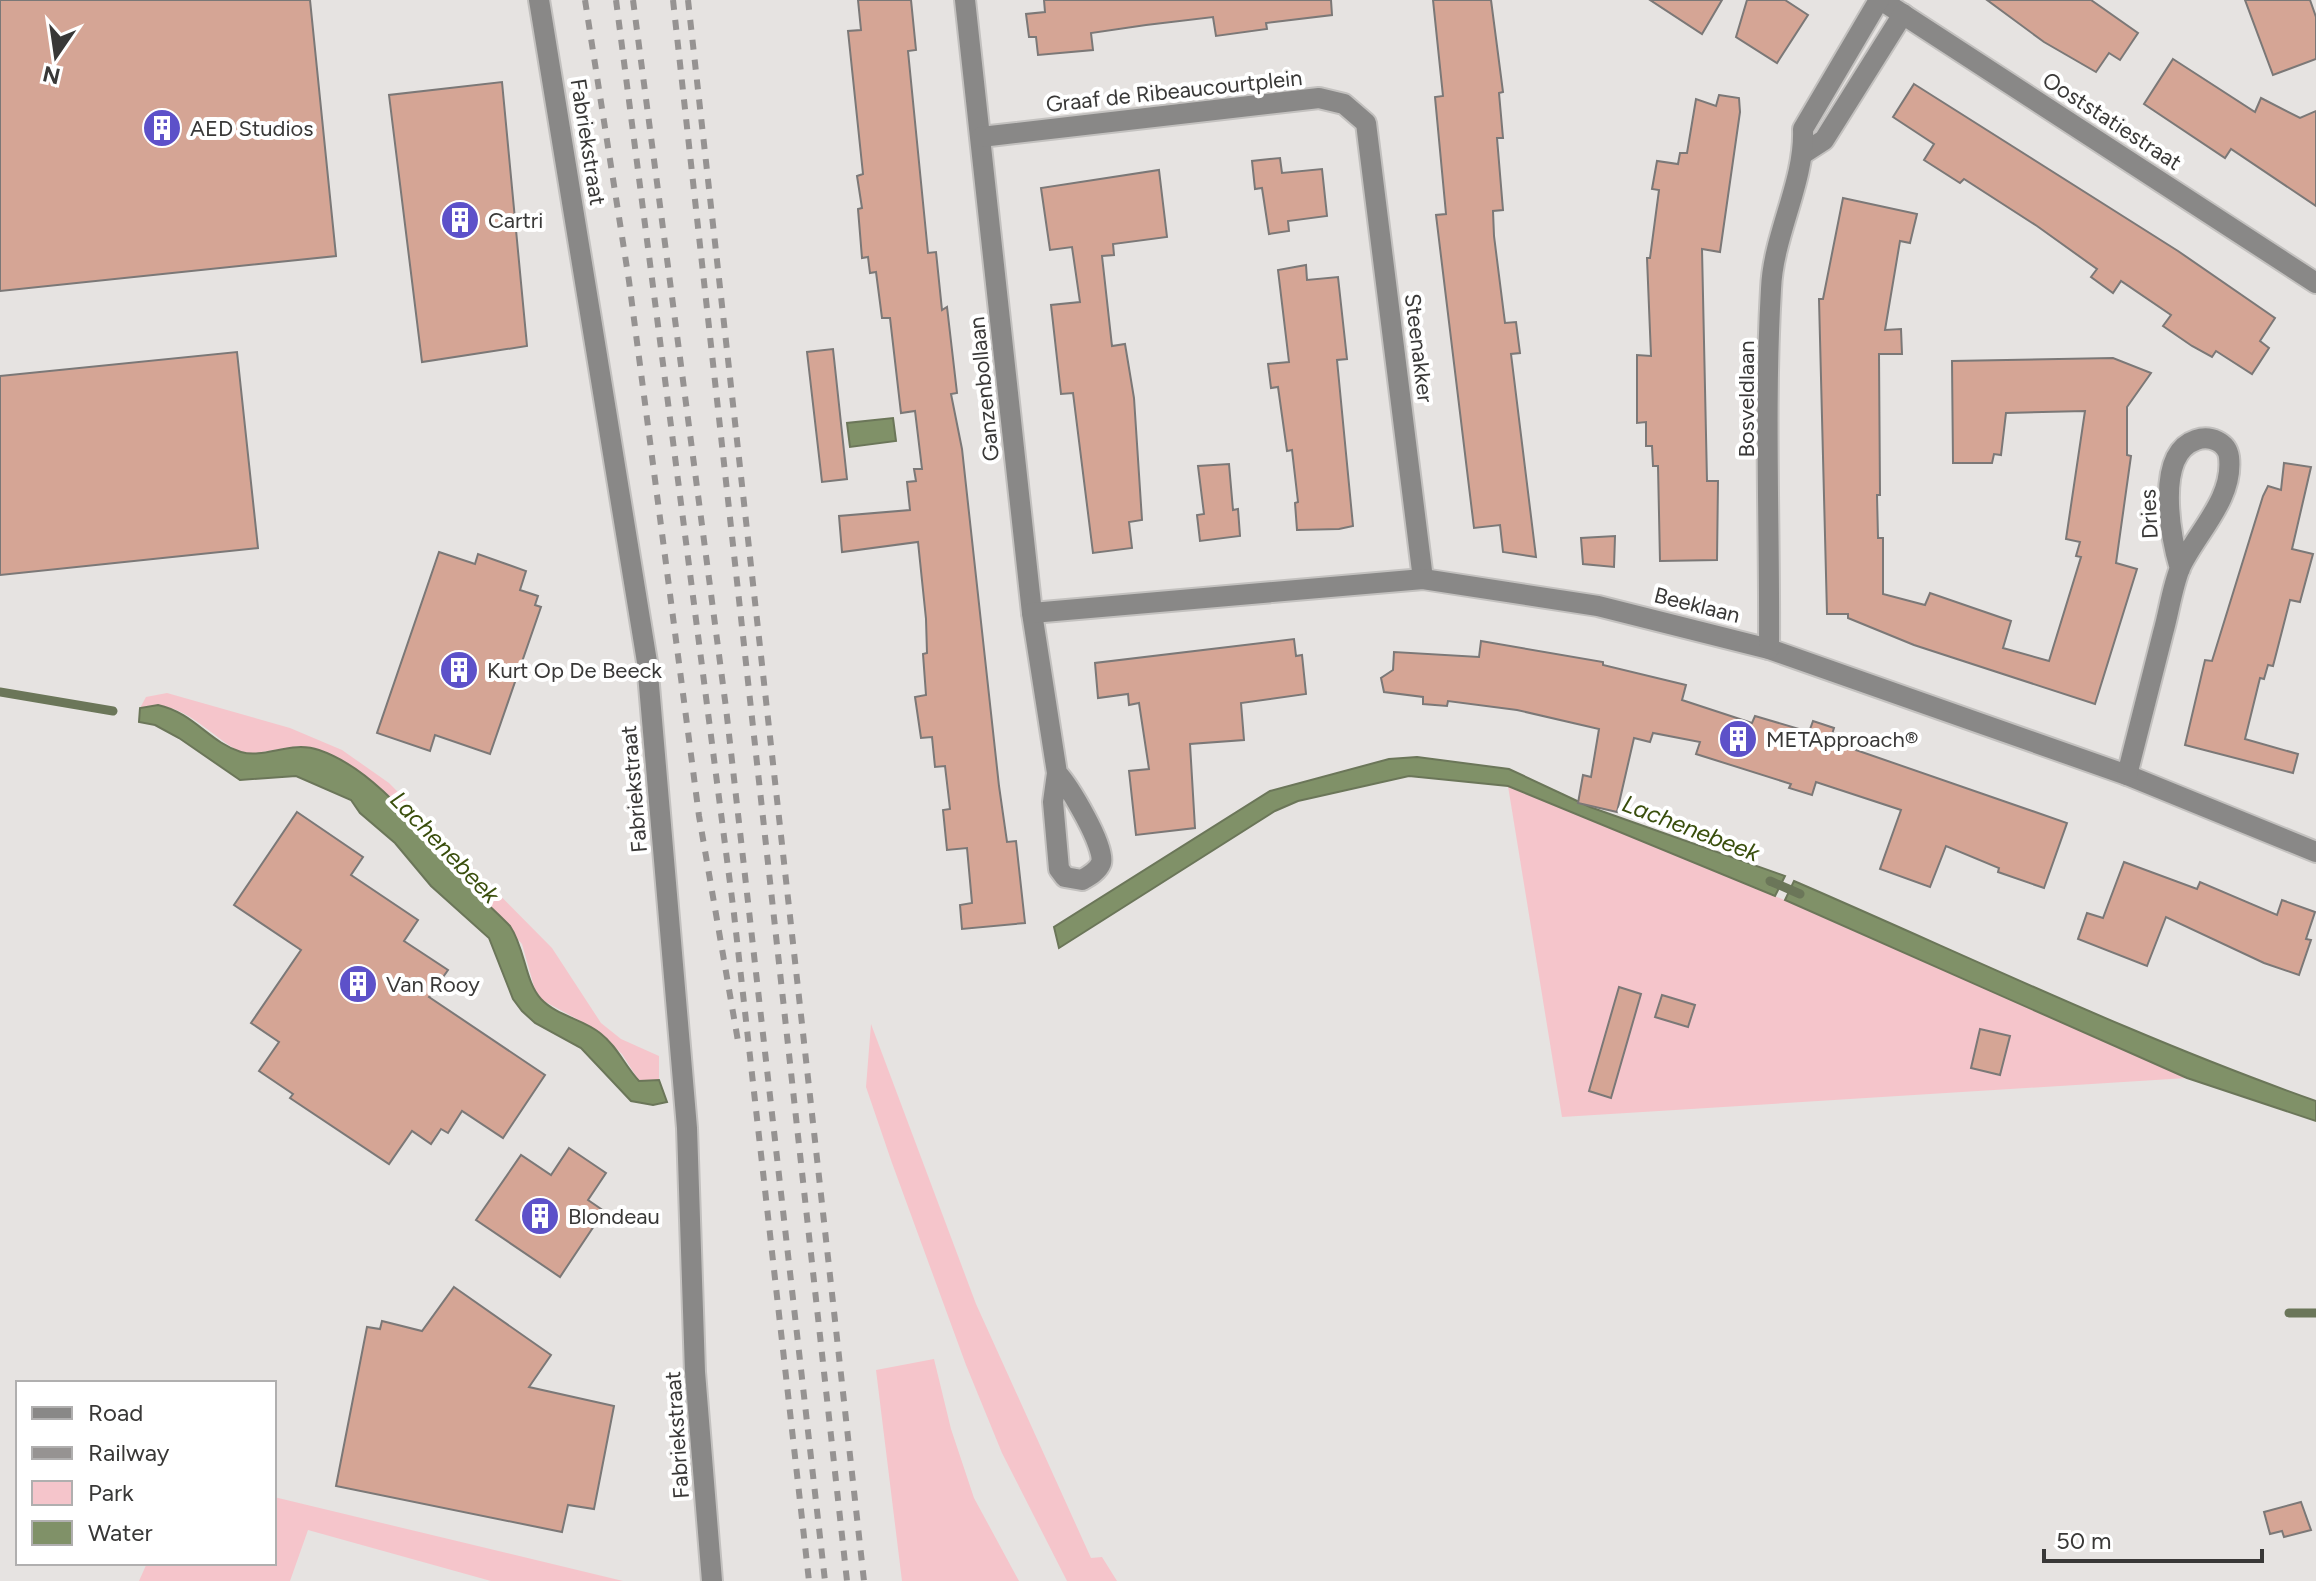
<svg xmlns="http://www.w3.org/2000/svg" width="2316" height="1581" font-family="Figtree,sans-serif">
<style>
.green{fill:#f5c5cb}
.water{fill:#809168;stroke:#6b7659;stroke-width:2}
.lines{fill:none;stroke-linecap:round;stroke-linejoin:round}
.stream{stroke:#6b7659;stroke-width:9}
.building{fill:#d5a595;stroke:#7b7877;stroke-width:2}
.minor-casing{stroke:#c3c1bf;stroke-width:24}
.minor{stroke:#898887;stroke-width:20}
.rail{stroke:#969392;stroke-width:6;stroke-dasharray:10 10;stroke-linecap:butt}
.labels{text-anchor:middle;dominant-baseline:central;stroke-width:8;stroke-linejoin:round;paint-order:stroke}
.street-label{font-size:22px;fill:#393837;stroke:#fff}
.poi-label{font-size:22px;fill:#393837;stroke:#fff;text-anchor:start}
.water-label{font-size:24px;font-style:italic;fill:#394e0c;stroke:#fff}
</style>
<rect width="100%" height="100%" fill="#e6e3e1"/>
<g class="green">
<path d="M167 693 290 728 342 750 389 783 552 948 601 1023 621 1039 659 1056V1080L639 1081 622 1054 597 1030 542 1000 535 990 522 944 404 816 299 746 250 754 239 751C208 735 179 695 140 708L146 697Z"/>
<path d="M1508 786 1775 896 2187 1078 1562 1117Z"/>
<path d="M871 1024 976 1304 1091 1558 1102 1557 1117 1581H1067L1002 1453 966 1365 892 1163 866 1087Z"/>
<path d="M934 1359 951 1429 974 1498 1019 1581H902L876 1370Z"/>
<path d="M274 1497 623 1581H491L308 1530 290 1581H139L147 1563H274Z"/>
</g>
<g class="water">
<path d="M893 418 896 441 850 447 847 423Z"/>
<path d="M158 705C194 713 209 742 241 752 265 759 291 740 319 750 377 770 419 831 458 875 474 893 493 908 510 926 525 948 525 982 541 999 557 1016 583 1019 600 1033 618 1047 624 1065 639 1081L659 1080 667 1102 653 1105 631 1101 581 1048 535 1023 522 1011 513 999 489 938 431 886 395 843 360 813 351 800 296 776 240 780 179 738 155 725 139 722 140 708Z"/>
<path d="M1417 757 1509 769 1590 807 1785 876 1775 896 1508 786 1409 776 1298 801 1275 811 1059 948 1054 927 1270 791 1389 759Z"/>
<path d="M1794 881C1968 956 2137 1038 2316 1101V1121L2187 1078 1785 900Z"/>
</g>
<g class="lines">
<g class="stream">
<path d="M0 692 113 711"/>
<path d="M1770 881 1800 894"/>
<path d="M2289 1313H2316"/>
</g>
</g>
<g class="building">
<path d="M0 0H310L336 256 0 291Z"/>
<path d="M858 0H911L916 50 908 51 928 253 936 252 942 310 947 307 957 393 951 394 962 449 999 786 1007 842 1016 841 1025 923 962 929 960 905 972 903 967 848 947 850 943 810 950 809 945 766 935 767 932 737 921 738 915 697 926 695 923 654 927 653 926 619 918 542 842 552 839 516 910 510 907 482 916 481 914 469H922L915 411 901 413 890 318H882L876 272 870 273 868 257 862 258 858 209 862 208 857 176 863 174 848 31 861 30Z"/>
<path d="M1044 0H1331L1332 15 1266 23 1267 29 1216 36 1213 17 1146 25 1091 33 1093 50 1038 55 1036 37H1029L1026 14 1045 12Z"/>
<path d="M1433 0H1491L1503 92 1499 93 1503 138H1497L1503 210 1493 211 1494 236 1505 323 1516 322 1520 353 1511 354 1536 557 1503 552 1500 525 1474 528 1436 215 1446 214 1435 97 1443 96Z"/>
<path d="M1650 0H1722L1702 34Z"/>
<path d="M1747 0H1785L1808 15 1777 63 1736 37Z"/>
<path d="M1987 0H2091L2138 33 2120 60 2109 53 2096 72 2044 42Z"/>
<path d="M2245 0H2310L2316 17V59L2273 75Z"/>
<path d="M2173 59 2255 112 2261 98 2300 118 2316 111V206L2231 149 2225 158 2144 104Z"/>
<path d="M502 82 527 346 422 362 389 95Z"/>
<path d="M1914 84 2178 251 2275 318 2260 341 2269 348 2252 374 2216 351 2212 357 2192 346 2163 326 2171 315 2121 281 2113 293 2091 277 2097 269 2037 226 1964 179 1960 183 1924 160 1934 144 1893 117Z"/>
<path d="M1719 95 1739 98 1740 112 1720 252 1702 249 1707 481H1718L1717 560 1660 561 1658 466H1653L1652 446H1646V422L1637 423V355L1651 356 1647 258H1650L1659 190 1652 189 1657 161 1678 164 1680 153H1687L1696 99 1716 106Z"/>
<path d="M1280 158 1282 173 1322 169 1327 216 1288 221 1289 231 1269 234 1262 188 1255 189 1252 161Z"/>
<path d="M1159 170 1167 237 1113 244 1114 255 1102 256 1112 346 1125 344 1134 398 1142 520 1129 522 1132 548 1093 553 1073 393 1061 394 1051 305 1080 302 1072 247 1050 250 1041 188Z"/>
<path d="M1843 198 1917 214 1910 243 1900 241 1885 330 1901 329 1902 354H1879L1880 495H1877L1878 538H1883V594L1925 605 1930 593 2011 621 2003 648 2049 661 2081 557 2076 556 2080 542 2066 539 2085 411 2006 413 2001 455 1994 454 1992 463H1953L1952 361 2113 358 2151 373 2127 407V455L2131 456 2116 563 2137 569 2095 704 1914 645 1848 618V614H1827L1819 299H1823Z"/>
<path d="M1306 265 1307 280 1338 277 1347 359 1337 360 1353 526 1339 529 1297 530 1295 503 1298 502 1292 450 1287 451 1278 387 1271 388 1268 364 1289 362 1278 270Z"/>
<path d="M833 349 847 479 822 482 807 352Z"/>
<path d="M237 352 258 548 0 575V376Z"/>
<path d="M2284 463 2311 467 2292 549 2313 554 2300 602 2290 600 2273 666 2268 665 2264 679 2260 678 2245 739 2298 754 2293 773 2185 745 2205 660 2212 661 2263 496 2268 486 2281 490Z"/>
<path d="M1229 464 1233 510 1238 509 1240 536 1200 541 1197 515 1204 514 1198 466Z"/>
<path d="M1615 536 1614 567 1583 564 1581 538Z"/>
<path d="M439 552 475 564 478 554 526 571 520 590 538 596 535 605 541 607 490 754 435 735 430 751 377 733Z"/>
<path d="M1294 639 1296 656 1302 655 1306 694 1241 703 1244 740 1190 744 1195 828 1136 835 1129 771 1149 769 1139 703 1129 705 1128 694 1098 698 1095 663Z"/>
<path d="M1481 641 1603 662V665L1686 685 1682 700 1752 723 1755 716 1809 732 1813 721 1834 728 1830 741 2067 823 2044 888 1998 872 1999 868 1946 846 1930 887 1880 869 1901 810 1816 782 1812 795 1789 788 1791 784 1696 754 1700 742 1653 733 1650 742 1634 738 1617 812 1578 803 1583 775 1591 777 1599 729 1517 710 1448 701 1447 706 1423 704V697L1384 692 1381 678 1393 670 1394 652 1479 657Z"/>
<path d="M297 812 363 857 351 875 418 920 404 941 448 970 429 997 545 1075 503 1138 462 1111 448 1133 441 1129 431 1144 412 1131 389 1164 290 1098 293 1094 259 1071 279 1042 251 1023 301 950 234 905Z"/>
<path d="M2124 862 2197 889 2200 882 2277 915 2282 900 2315 912 2306 939 2311 940 2299 975 2264 963 2166 917 2147 966 2078 939 2087 913 2103 918Z"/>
<path d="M1619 987 1641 994 1611 1098 1589 1091Z"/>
<path d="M1662 995 1695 1005 1688 1027 1655 1017Z"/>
<path d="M1980 1029 2010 1036 2000 1075 1971 1068Z"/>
<path d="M569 1148 606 1173 588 1200 604 1211 560 1277 476 1220 521 1155 551 1175Z"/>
<path d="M454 1287 551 1355 529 1387 614 1406 594 1509 568 1505 562 1532 336 1486 367 1327 380 1329 382 1321 422 1331Z"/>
<path d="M2301 1502 2311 1530 2284 1537 2282 1531 2270 1534 2264 1512Z"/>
</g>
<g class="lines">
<g class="minor-casing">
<g id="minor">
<path d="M539 0 647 662 687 1128 695 1372 712 1581"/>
<path d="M965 0 1032 613 1057 773 1053 802 1059 869 1065 877 1082 880C1089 876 1098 871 1101 863 1106 847 1069 786 1057 773"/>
<path d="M1881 0 2316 283"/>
<path d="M981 137 1319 98 1344 104 1366 123 1423 579"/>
<path d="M1804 153 1824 140 1903 14"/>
<path d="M1032 613 1423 579 1598 606 1769 649 2127 775 2316 852"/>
<path d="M1769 649C1770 529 1764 408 1771 289 1773 235 1805 182 1803 129L1879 0"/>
<path d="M2127 775C2139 728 2151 680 2163 633 2169 612 2172 588 2180 568 2196 533 2234 499 2229 457 2227 442 2210 435 2196 440 2154 454 2171 538 2180 569"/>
</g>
</g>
<use href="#minor" class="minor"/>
<g class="rail">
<path d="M585 0 629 281 699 816 739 1047"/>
<path d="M616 0 734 914 809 1581"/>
<path d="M633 0 726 708 825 1581"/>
<path d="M673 0 847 1581"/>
<path d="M688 0 864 1581"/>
</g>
</g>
<defs>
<g id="building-disc" transform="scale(2)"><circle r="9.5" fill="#5d51c9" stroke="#fff"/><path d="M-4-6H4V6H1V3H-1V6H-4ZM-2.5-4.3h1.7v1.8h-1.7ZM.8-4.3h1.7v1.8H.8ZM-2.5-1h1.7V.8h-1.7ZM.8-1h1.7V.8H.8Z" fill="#fff"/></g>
</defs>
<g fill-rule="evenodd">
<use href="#building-disc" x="162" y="128"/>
<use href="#building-disc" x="460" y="220"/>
<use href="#building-disc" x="459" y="670"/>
<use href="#building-disc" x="1738" y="739"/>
<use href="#building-disc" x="358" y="984"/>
<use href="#building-disc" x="540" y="1216"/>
</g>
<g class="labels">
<g class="street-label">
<text transform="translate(1174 91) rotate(-6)">Graaf de Ribeaucourtplein</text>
<text transform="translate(2112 121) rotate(33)">Ooststatiestraat</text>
<text transform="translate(588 142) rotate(81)">Fabriekstraat</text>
<text transform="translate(1419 348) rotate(83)">Steenakker</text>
<text transform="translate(984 389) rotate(-96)">Ganzenbollaan</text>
<text transform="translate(1746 399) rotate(-90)">Bosveldlaan</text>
<text transform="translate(2149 514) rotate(-93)">Dries</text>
<text transform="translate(1697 605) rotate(14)">Beeklaan</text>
<text transform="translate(634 789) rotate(-95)">Fabriekstraat</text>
<text transform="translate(677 1435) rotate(-94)">Fabriekstraat</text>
</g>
<g class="poi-label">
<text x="190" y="128">AED Studios</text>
<text x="488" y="220">Cartri</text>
<text x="487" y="670">Kurt Op De Beeck</text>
<text x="1766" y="739">METApproach®</text>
<text x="386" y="984">Van Rooy</text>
<text x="568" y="1216">Blondeau</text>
</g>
<g class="water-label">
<text transform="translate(1691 828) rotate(21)">Lachenebeek</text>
<text transform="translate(445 847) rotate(46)">Lachenebeek</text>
</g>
</g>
<rect x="16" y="1381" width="260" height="184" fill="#ffffff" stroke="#b0afaf" stroke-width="2"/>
<rect x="32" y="1407" width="40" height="12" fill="#898887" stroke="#b0afaf" stroke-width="2"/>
<text x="88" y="1421" font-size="24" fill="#393837">Road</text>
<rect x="32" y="1447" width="40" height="12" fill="#969392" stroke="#b0afaf" stroke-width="2"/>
<text x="88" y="1461" font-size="24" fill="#393837">Railway</text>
<rect x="32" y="1481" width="40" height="24" fill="#f5c5cb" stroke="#b0afaf" stroke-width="2"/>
<text x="88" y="1501" font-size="24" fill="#393837">Park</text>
<rect x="32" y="1521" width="40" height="24" fill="#809168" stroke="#b0afaf" stroke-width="2"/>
<text x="88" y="1541" font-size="24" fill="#393837">Water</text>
<g transform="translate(56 56) rotate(193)" stroke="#ffffff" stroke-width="6" paint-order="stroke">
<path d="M0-6L14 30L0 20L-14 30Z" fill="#393837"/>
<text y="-12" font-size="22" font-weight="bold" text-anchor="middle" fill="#393837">N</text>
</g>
<path d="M2044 1549v12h218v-12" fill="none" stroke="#393837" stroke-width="4"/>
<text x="2056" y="1549" font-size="24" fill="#393837" stroke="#ffffff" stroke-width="6" paint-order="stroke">50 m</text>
</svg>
